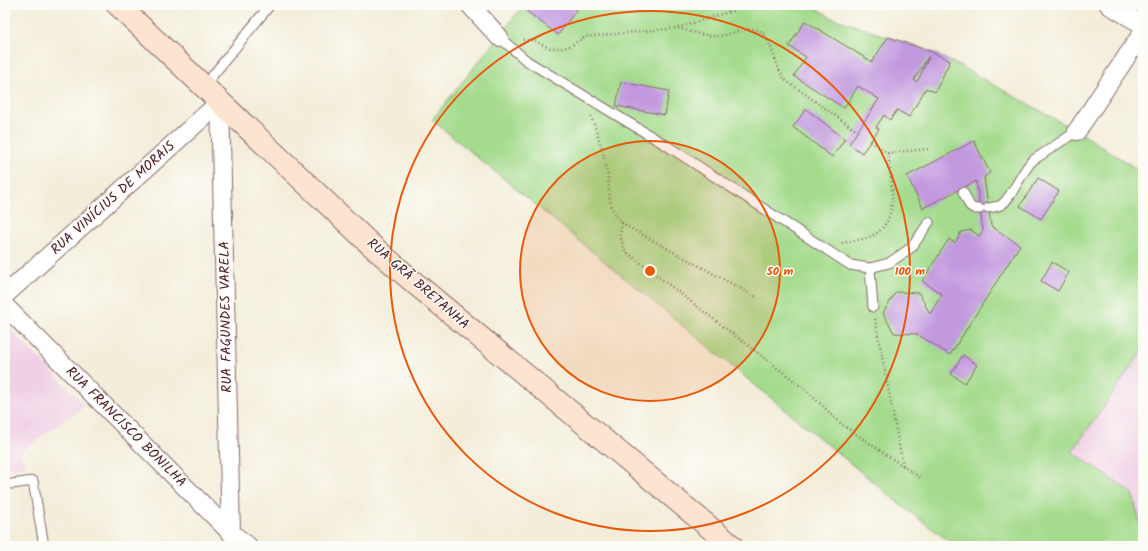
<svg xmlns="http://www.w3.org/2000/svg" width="1148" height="551" font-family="Kalam,sans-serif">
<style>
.built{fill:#f0d0e5}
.green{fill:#a4db8d;stroke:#777d5c}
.building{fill:#c299df;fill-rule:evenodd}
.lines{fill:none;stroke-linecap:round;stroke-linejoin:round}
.lane-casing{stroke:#856768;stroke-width:11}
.street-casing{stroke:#856768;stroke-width:20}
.secondary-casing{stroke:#856768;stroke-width:24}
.path{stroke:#856768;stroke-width:2.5;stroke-dasharray:1 3;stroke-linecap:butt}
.lane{stroke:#fff;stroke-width:9}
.street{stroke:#fff;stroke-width:18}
.secondary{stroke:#fde4d0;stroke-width:22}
.ring{fill:none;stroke:#e8590c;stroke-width:2}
.labels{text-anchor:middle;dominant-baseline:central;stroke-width:3;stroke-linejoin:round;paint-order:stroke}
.street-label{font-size:14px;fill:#4a1f2b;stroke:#fdfcf7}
.centre{fill:#e8590c;stroke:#fdfcf7;stroke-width:2}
.ring-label{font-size:12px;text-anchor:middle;font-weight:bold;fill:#e8590c;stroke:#fdfcf7;stroke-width:3;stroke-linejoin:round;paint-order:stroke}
</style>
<rect width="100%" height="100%" fill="#fdfcf7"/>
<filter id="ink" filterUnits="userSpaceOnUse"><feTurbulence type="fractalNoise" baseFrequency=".025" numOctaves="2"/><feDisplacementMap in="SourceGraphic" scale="8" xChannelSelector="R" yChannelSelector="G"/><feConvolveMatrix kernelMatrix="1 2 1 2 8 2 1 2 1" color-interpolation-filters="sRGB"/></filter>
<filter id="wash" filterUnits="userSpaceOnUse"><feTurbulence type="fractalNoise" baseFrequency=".012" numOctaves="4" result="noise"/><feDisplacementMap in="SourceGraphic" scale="16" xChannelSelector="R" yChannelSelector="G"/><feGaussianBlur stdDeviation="0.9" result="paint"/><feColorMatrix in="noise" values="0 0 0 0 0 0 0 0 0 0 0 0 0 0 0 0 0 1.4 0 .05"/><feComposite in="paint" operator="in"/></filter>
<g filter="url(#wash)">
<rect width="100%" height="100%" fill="#f3edd9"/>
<g class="built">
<path d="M9 331 16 335 85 405 19 453 26 466 5 469V332Z"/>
<path d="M1143 350V534L1132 493 1072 452Z"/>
</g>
<path class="green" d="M524 5H812L832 18 932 52 965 69 1082 134 1143 173V350L1072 452 1132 493 1143 534V546H955L905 508 432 120Z"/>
<g id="blocks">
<g class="building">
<path d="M528 5H580L558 35 525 10Z"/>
<path d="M805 21 872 62 888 37 932 52 950 61 935 92 926 88 909 117 897 110 890 120 884 115 876 127 879 129 862 153 849 144 879 99 858 86 844 108 794 76 806 57 789 46ZM928 57H929L917 82 914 80Z"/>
<path d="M621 82 669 91 665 115 616 106Z"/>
<path d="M806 109 845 139 832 157 793 127Z"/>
<path d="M974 141 990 173 984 177 991 226 1020 245 950 355 917 334 894 333 883 313 896 292 919 293 930 314 942 294 922 281 949 239 955 243 961 232 971 230 979 236 983 230 976 181 923 208 907 176Z"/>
<path d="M1038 178 1059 191 1041 219 1020 206Z"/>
<path d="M1052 262 1069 272 1058 291 1041 281Z"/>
<path d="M963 355 977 365 965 383 951 374Z"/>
</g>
</g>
</g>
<g filter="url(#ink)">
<use href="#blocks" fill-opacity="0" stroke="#856768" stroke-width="1"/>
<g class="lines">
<g class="lane-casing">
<g id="lane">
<path d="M499 37 527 61 669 147 850 265 870 268 889 263 912 247 929 222"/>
<path d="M204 86 270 5"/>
<path d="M963 192 970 206 975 209H980"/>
<path d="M988 208C992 207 997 207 1001 205 1011 199 1022 171 1032 161L1077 131"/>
<path d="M870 268 873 307"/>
<path d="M12 484 33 481 44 546"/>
</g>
</g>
<g class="street-casing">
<g id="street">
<path d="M470 5 499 37"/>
<path d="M1109 5 1143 25"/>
<path d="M220 102 231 533"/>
<path d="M1077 131 1143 32"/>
<path d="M5 295 220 102"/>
<path d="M5 306 231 533 248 546"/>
</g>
</g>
<g class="secondary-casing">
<path id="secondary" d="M118 5 370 244 417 285 732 546"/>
</g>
<g class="path">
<path d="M678 28C691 32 704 36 717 36 731 36 754 21 764 35 774 48 775 66 785 80L857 131"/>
<path d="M523 40H532L550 48H562L568 47 585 37 677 28 735 10"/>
<path d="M591 116C597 133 603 149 606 167 612 192 603 212 630 228L756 297"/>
<path d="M871 141 888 153 929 149"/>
<path d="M622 223 620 235 625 251 806 390 841 424 922 479"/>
<path d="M842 243C851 241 861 240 869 237 902 225 891 179 888 153"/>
<path d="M875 319 903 466"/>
</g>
<use href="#lane" class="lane"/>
<use href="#street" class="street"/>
<use href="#secondary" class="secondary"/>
</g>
</g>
<circle cx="650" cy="271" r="130" fill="#e8590c" fill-opacity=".12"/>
<g class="ring">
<circle cx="650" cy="271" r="130"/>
<circle cx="650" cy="271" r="260"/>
</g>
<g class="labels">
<g class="street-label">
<text transform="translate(113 198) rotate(-42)">RUA VINÍCIUS DE MORAIS</text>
<text transform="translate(418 284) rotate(41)">RUA GRÃ BRETANHA</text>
<text transform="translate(226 317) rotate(-91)">RUA FAGUNDES VARELA</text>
<text transform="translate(126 427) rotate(45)">RUA FRANCISCO BONILHA</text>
</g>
</g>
<circle cx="650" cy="271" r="6" class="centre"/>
<g class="ring-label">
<text x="780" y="275">50 m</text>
<text x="910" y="275">100 m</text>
</g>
<rect width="1148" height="551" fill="none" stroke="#fdfcf7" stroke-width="20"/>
</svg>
